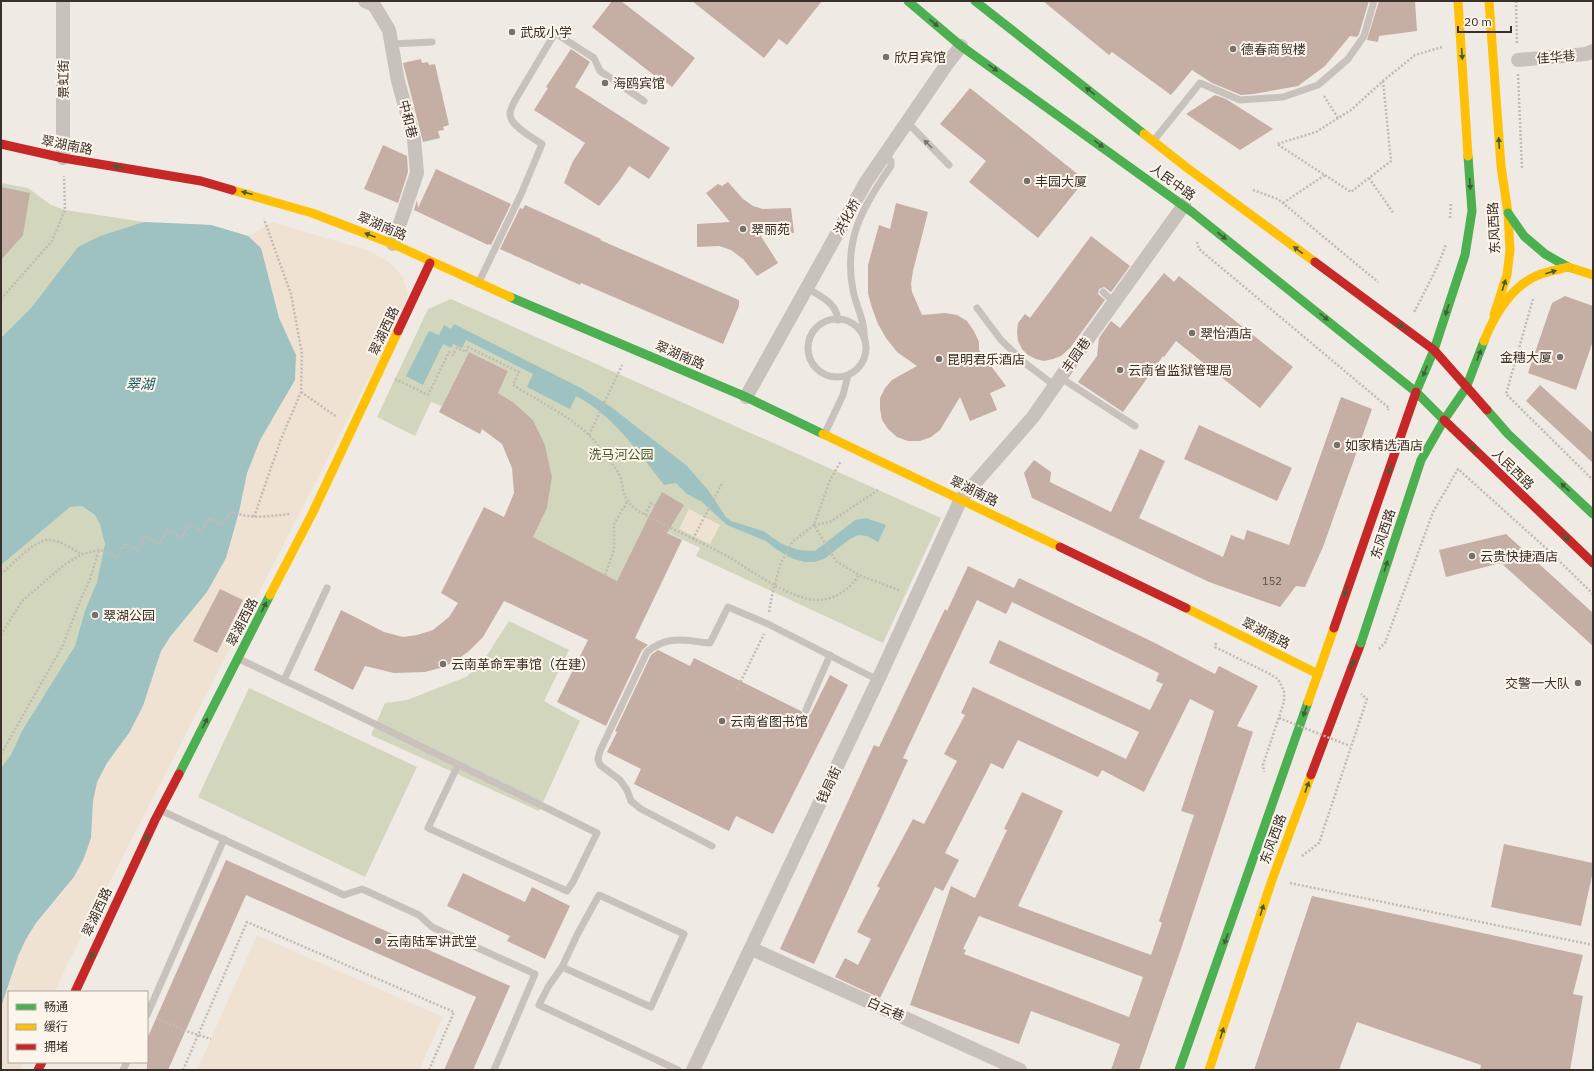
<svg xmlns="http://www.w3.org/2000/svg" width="1594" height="1071" font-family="'IBM Plex Sans','Noto Sans SC',sans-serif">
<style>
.green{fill:#d1d6bd}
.plaza{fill:#efe2d3}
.water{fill:#9ec2c2}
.building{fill:#c5aea4;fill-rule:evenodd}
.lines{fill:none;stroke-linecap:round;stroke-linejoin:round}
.path{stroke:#c2bbb4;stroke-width:2.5;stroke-dasharray:2 2;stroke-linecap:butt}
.lane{stroke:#c9c2bc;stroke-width:7}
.street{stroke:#c9c2bc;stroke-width:14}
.fast{stroke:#4caf50;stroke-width:9}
.slow{stroke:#ffc107;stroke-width:9}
.jam{stroke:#c62828;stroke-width:9}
.path-bridge{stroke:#c2bbb4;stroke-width:2.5;stroke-dasharray:2 2;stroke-linecap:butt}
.fast-bridge{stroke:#4caf50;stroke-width:9}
.slow-bridge{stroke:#ffc107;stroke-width:9}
.jam-bridge{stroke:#c62828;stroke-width:9}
.oneway{fill:#415c37}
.oneway2{fill:#7b716b}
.poi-dot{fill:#7a706a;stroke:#fbf5ec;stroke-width:1.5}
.labels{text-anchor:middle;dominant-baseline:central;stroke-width:4;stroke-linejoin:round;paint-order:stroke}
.number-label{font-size:11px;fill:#5e4f48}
.poi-label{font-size:13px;fill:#3b2f29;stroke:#fbf5ec;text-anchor:start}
.street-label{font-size:13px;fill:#3b2f29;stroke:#fbf5ec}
.park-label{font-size:13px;fill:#495b2b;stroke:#fbf5ec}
.water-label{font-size:14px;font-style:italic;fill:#1b5a60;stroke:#fbf5ec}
</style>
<rect width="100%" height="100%" fill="#f0eae4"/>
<g class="green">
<path d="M1 183 28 188 51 205 65 210 144 222 211 225 248 236 261 248 279 318 296 355 238 514 170 637 161 651 117 749 107 763 93 801 18 956 1 1007Z"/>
<path d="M451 299 941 518 883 643 696 556 700 548 646 522 617 581 533 537 547 508 552 477 545 445 533 420 513 402 498 393 508 371 469 352 442 406 431 402 415 436 377 417 428 309Z"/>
<path d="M509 621 569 650 544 701 580 721 539 811 371 735 385 703 407 700 466 677 482 663Z"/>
<path d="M249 688 417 767 365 877 198 797Z"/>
</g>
<g class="plaza">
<path d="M272 222 370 251 389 262 403 277 408 294 400 318 66 967 55 992H9V1062H24L20 1070H1V1007L18 956 26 939 36 923 67 888 74 877 84 858 91 838 93 801 97 782 107 763 143 706 161 651 170 637 238 514 247 473 260 440 295 380 296 355 279 318 261 248 248 236Z"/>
<path d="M689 509 720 525 710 544 679 529Z"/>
<path d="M257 935 443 1017 419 1070H197Z"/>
</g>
<g class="water">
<path d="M144 222 211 225 248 236 261 248 279 318 296 355 295 380 260 440 247 473 239 512 226 558 207 592 170 637 161 651 143 706 129 733 107 763 97 782 93 801 91 838 84 858 74 877 36 923 26 939 18 956 1 1007V768L11 755 22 731 75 646 85 611 97 582 105 544 100 524 95 515 82 506 70 507 1 565V338L32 307 78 247 100 236Z"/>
<path d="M454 324 581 388 611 407 687 466 708 490 726 517 731 521 763 531 782 544 798 550 815 551 855 520 866 518 886 525 878 542 867 536 858 535 850 539 824 559 815 562H804L791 558 776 549 766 541 727 525 702 502 687 494 676 483 664 485C640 454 612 414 576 396L570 409 527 387 533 374 466 340 462 348 453 344 451 348 443 344 423 385 406 376 429 331 439 335 444 325 451 329Z"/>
</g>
<g class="building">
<path d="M612 1H621L695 58 672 87 656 74 655 76 592 27Z"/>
<path d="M692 1H822L787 45 779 39 764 58Z"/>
<path d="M1043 1H1369L1359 34 1357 37 1350 36 1325 66 1298 86 1254 94 1241 95 1212 83 1192 70 1171 95 1112 52 1109 55Z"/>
<path d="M1379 1H1415L1417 31 1379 36 1378 42 1367 40Z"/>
<path d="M571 49 590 62 575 87 670 148 649 179 629 166 619 181 599 206 564 183 573 161 585 143 534 110 548 88 546 87Z"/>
<path d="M421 59 422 63 428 62 429 65 435 64 449 125 443 127 444 130 438 131 440 138 423 142 403 63Z"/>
<path d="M970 88 1085 180 1038 238 969 182 986 161 940 124Z"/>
<path d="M1215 95 1226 99 1273 129 1240 150 1186 114Z"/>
<path d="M383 145 407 156 408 172 398 203 364 189Z"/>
<path d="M436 169 511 204 491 245 488 244V245L414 210 417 200 418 208Z"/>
<path d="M728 182 743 199 753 206 763 209 791 208 794 233H759L778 263 757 276 743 259 731 250 719 246 697 247V224L730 222 706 193 718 184 722 186Z"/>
<path d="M1 187 30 193 23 235 1 260Z"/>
<path d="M896 203 928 212 913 271 911 284 912 292 922 315 945 313 957 315 967 321 974 331 979 342V350L1006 386 990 393 997 410 970 421 960 397 940 430 931 437 920 441H908L897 437 888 429 882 420 880 409V398L885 388 892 380 917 366 897 352 886 338 878 324 872 308 868 293V265L879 225 890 229Z"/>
<path d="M525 205 601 239 600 240 739 300V306L723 344 581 283 580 285 500 249 520 208 523 209Z"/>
<path d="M1091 236 1130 266 1111 292 1104 287 1099 289 1098 294 1105 300 1070 348 1061 356 1053 359 1044 361 1036 359 1028 355 1022 349 1018 341 1017 332 1018 323 1025 314 1030 318Z"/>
<path d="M1164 273 1174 282 1179 276 1293 367 1260 408 1176 341 1164 357 1163 356 1123 412 1078 382 1097 356 1099 338 1111 321 1120 328Z"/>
<path d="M1565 296 1593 306V341L1576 390 1528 373 1552 303Z"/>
<path d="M469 352 508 371 498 393 513 402 533 420 545 445 552 477 547 508 533 537 617 581 648 518 662 492 684 505 667 533 682 540 635 638 648 645 642 650 606 726 557 702 588 640 504 601 483 637 469 651 454 662 440 668 425 672 394 673 365 666 353 690 314 670 341 610 384 632 403 637 417 635 433 630 449 617 458 603 441 593 484 507 504 517 514 493 512 468 502 444 482 429 480 434 439 412Z"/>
<path d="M1540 385 1593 433V463L1526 401Z"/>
<path d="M1341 397 1372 409 1323 547 1305 587 1296 586 1280 607 1209 582 1032 498 1024 473 1034 460 1051 472 1050 482 1111 512 1140 449 1165 461 1139 518 1223 557 1231 535 1244 540 1247 530 1289 545Z"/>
<path d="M1199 425 1292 468 1277 501 1184 459Z"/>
<path d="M1506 534 1593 613V646L1501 563 1446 577 1439 550Z"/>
<path d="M968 566 1014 588 1019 578 1153 642 1215 674 1219 666 1258 686 1237 726 1253 732 1181 949 1139 1070H1111L1120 1044 1031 1011 1019 1044 910 1005 951 886 975 898 1007 830 1004 829 1022 792 1063 811 1018 906 1151 955 1162 923 1159 921 1194 815 1181 811 1214 711 1190 699 1144 792 1102 770 1098 777 1018 740 1003 769 991 763 945 853 959 860 943 891 935 887 880 998 835 977 845 958 858 965 871 939 857 932 880 888 877 886 913 819 924 824 957 761 944 754 965 715 961 713 973 687 1126 759 1139 732 989 663 999 640 1150 710 1163 684 1156 681 1159 673 1012 602 1006 614 977 600 903 758 908 760 814 964 780 949 874 745 879 747 945 609 947 611ZM979 916 1143 977 1129 1017 964 954 966 950 963 949Z"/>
<path d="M220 589 243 600 217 653 193 641Z"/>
<path d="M658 650 690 666 694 658 801 711 804 715H810L830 675 848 685 773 834 736 816 729 831 634 784 641 769 607 752 617 732 615 731 651 655Z"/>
<path d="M1504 844 1593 863V871L1581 926 1491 907Z"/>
<path d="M226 860 510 986 473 1070H444L476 997 246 895 168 1070H147V1039Z"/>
<path d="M463 873 525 902 532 887 570 906 545 959 507 941 510 936 447 906Z"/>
<path d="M1312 896 1583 955 1573 994 1583 996 1570 1070H1480L1481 1065 1357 1022 1339 1070H1254Z"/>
</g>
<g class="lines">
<g class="path">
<path d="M1516 1 1517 45"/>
<path d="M1518 74 1522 169"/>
<path d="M1383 81 1391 161 1351 192 1277 144 1316 132 1351 110 1383 81 1415 55 1442 47"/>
<path d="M1324 96 1338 118"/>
<path d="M1369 178 1394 214"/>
<path d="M1253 190 1278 199 1378 282"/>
<path d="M1283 203 1325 175"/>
<path d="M1450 218 1451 203"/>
<path d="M1197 242 1199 249 1389 408 1388 410"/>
<path d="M1 299 52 241 65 210 64 176"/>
<path d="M1533 299 1506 394 1593 480"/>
<path d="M1414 310 1415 311C1426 288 1438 268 1446 244"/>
<path d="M395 379 428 395 449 352 453 355 457 348 466 352 468 347 519 372 513 385C537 400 570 416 590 436 599 446 608 458 616 469 627 484 617 493 635 509 665 526 697 540 727 556 751 570 789 599 817 600 836 600 849 589 859 575"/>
<path d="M301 392 337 417"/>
<path d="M589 435 622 365"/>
<path d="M878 490 830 522 814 525 836 561 859 575 901 591"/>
<path d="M645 515 651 503 655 505"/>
<path d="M254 517 281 439 301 392 302 354 291 294 264 219"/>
<path d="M693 539 722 483"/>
<path d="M1 574C12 565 35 539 49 540 60 540 72 549 81 554"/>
<path d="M605 575 614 550V524L627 502"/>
<path d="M769 612 772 595 780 565 793 541 814 525 830 480 841 461"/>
<path d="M1 635 22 601 64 565 82 554 99 550 104 551 117 558 125 543 138 550 145 536 159 544 167 530 181 538 189 524 202 531 209 518 223 525 231 511C250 520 270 516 290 514"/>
<path d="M1216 643 1215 647 1268 673 1278 679 1284 691V702L1263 765 1264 772"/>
<path d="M1379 649 1385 643 1433 512 1458 469 1548 550 1593 594"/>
<path d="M737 689 764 634"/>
<path d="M1 754 63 645 80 601 90 579 99 550"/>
<path d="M1302 856 1319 843 1367 699 1361 694"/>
<path d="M1290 883 1593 945"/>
<path d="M158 1019 186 1031 211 1039"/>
<path d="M183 1070 247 922 454 1012 429 1070"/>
</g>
<g class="lane">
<path d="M392 44 432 42"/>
<path d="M907 122 949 165"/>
<path d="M1155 139 1200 83 1240 100 1283 97 1318 85 1348 59 1364 36 1374 1"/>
<path d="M478 284 522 192 542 144C533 138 510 126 510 114 510 110 513 105 514 102L555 33 594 58 600 71 644 101"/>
<path d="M807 288C820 296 837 303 838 320"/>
<path d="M1103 292 1114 302"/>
<path d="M977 308 1001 340 1025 363 1055 386"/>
<circle cx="837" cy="348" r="29"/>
<path d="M864 337C865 320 856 307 853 290 843 240 863 206 891 166V161L885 155"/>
<path d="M1061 378 1135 426"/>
<path d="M825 433 843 395 848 375"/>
<path d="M239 659C359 715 478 774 597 833L573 882 567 891 428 828 458 765"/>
<path d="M284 680 327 588"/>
<path d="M806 710 830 655"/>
<path d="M162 811 344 895 362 889 419 915 432 927 535 974 494 1070"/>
<path d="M712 846 641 809 631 801 627 790 620 780 600 765 598 759 600 751 647 652C668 634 685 641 710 643L728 607 768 624 878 680"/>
<path d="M562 967 651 1007 684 934 599 895 578 933 562 967 548 987 539 1005 678 1070"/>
<path d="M147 1015 224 839"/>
<path d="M123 1070 127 1062"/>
</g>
<g class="street">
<path d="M365 1 374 5 389 30 398 81 414 139 417 173 393 244"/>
<path d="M1518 60 1586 54 1593 51"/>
<path d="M63 158V1"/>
<path d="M746 397 866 182 947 64 961 46"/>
<path d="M752 949 1020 1070"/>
<path d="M693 1070 878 680 961 499 1033 417 1079 351 1184 205"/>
</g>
<g class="fast">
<path d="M908 1 961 46 1192 212"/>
<path d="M975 1 1144 134"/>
<path d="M510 297 746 397 823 434"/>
<path d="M1416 392 1434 350"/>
<path d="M1416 392 1444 420"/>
<path d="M179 774 270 595"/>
<path d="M1179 1070 1308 702"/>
</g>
<g class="slow">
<path d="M1489 1 1501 166 1508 213 1510 250 1507 275 1494 315"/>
<path d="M1144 134 1186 167"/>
<path d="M232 190 312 213 393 244 510 297"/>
<path d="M1568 267 1593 275"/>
<path d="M823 434 1060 547"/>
<path d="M270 595 313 512 398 331"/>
<path d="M1186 608 1318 674"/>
<path d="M1308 702 1334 628"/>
<path d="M1209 1070 1272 880 1311 775"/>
</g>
<g class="jam">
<path d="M1 144 63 158 201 181 232 190"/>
<path d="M398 331 430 263"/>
<path d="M1060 547 1186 608"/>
<path d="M1311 775 1361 643"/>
<path d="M75 992 155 820 179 774"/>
<path d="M38 1070 42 1062"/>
</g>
<path class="path-bridge" d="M1279 718 1350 746"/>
<g class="fast-bridge">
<path d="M1192 212 1416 392"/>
<path d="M1508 213 1524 236 1545 254 1568 267"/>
<path d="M1434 350 1465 255 1472 211 1468 156"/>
<path d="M1487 410 1508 434 1593 514"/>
<path d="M1361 643 1421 460 1444 420 1466 388 1484 341"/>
</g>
<g class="slow-bridge">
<path d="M1458 1 1468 156"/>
<path d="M1186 167 1315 262"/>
<path d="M1484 341C1494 316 1508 291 1532 278 1542 272 1557 270 1568 267"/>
</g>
<g class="jam-bridge">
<path d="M1315 262 1434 350 1487 410"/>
<path d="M1444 420 1593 563"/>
<path d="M1334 628 1416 392"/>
</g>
</g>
<defs><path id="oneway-solid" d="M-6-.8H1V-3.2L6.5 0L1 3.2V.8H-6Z"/></defs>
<g class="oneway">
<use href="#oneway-solid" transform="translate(934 23) rotate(40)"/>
<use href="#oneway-solid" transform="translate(1462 54) rotate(86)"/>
<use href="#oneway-solid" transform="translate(993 68) rotate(36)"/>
<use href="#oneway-solid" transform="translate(1090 91) rotate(-142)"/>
<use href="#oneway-solid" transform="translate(1499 143) rotate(-94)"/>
<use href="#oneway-solid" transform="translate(1099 144) rotate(36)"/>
<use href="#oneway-solid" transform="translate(119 167) rotate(-170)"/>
<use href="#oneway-solid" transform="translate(1470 184) rotate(86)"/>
<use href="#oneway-solid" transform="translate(247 193) rotate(-165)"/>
<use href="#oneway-solid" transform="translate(370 235) rotate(-159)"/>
<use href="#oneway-solid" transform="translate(1222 236) rotate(39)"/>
<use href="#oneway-solid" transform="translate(1298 250) rotate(-143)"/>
<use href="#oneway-solid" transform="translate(1551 272) rotate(-16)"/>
<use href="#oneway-solid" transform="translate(1504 285) rotate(-72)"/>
<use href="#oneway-solid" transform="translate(1447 310) rotate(108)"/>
<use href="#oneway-solid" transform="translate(1324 317) rotate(39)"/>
<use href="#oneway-solid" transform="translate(1402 327) rotate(-143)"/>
<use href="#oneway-solid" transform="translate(1479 355) rotate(-69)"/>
<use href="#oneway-solid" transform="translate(1425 371) rotate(112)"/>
<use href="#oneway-solid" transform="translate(1472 447) rotate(44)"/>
<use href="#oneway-solid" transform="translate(1390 469) rotate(109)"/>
<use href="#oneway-solid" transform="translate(1565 487) rotate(-137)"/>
<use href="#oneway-solid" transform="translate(1565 537) rotate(43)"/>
<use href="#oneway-solid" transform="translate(1386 566) rotate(-72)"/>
<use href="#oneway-solid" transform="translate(1346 591) rotate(109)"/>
<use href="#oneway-solid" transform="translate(264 607) rotate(-63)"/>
<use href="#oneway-solid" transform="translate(1352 665) rotate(-69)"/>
<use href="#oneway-solid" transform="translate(1305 711) rotate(109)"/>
<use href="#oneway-solid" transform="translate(205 723) rotate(-63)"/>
<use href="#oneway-solid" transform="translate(1307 787) rotate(-70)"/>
<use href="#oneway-solid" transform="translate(146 839) rotate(-65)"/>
<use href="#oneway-solid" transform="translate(1262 910) rotate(-72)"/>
<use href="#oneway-solid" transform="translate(1226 939) rotate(110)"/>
<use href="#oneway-solid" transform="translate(91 957) rotate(-65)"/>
<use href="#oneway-solid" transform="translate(1222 1033) rotate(-72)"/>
</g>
<use class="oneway2" href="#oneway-solid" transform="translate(928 144) rotate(-135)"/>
<g class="poi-dot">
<circle cx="512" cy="32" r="4"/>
<circle cx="1233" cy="49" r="4"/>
<circle cx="886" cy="57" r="4"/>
<circle cx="605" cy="83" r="4"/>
<circle cx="1027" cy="181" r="4"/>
<circle cx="743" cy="229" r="4"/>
<circle cx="1192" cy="333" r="4"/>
<circle cx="1560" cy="357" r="4"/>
<circle cx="939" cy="359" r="4"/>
<circle cx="1120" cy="370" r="4"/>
<circle cx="1337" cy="445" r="4"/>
<circle cx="1472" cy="556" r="4"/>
<circle cx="95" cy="615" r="4"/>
<circle cx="443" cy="664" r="4"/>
<circle cx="1578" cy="683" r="4"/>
<circle cx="722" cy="721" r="4"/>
<circle cx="378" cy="941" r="4"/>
</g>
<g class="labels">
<g class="number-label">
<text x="1272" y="581">152</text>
</g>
<g class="poi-label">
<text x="520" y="32">武成小学</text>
<text x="1241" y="49">德春商贸楼</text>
<text x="894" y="57">欣月宾馆</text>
<text x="613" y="83">海鸥宾馆</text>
<text x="1035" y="181">丰园大厦</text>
<text x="751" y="229">翠丽苑</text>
<text x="1200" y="333">翠怡酒店</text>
<text x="1552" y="357" text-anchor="end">金穗大厦</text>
<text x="947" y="359">昆明君乐酒店</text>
<text x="1128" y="370">云南省监狱管理局</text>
<text x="1345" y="445">如家精选酒店</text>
<text x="1480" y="556">云贵快捷酒店</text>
<text x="103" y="615">翠湖公园</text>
<text x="451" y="664">云南革命军事馆（在建）</text>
<text x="1570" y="683" text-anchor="end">交警一大队</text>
<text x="730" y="721">云南省图书馆</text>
<text x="386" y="941">云南陆军讲武堂</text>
</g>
<g class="street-label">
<text transform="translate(1556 57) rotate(-5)">佳华巷</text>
<text transform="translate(63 79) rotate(-90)">景虹街</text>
<text transform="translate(408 119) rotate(76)">中和巷</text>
<text transform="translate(67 145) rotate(11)">翠湖南路</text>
<text transform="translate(1173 182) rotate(36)">人民中路</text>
<text transform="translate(847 217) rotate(-61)">洪化桥</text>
<text transform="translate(382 226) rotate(23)">翠湖南路</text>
<text transform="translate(1494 228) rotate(-93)">东风西路</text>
<text transform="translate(384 331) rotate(-65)">翠湖西路</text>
<text transform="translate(680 355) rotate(23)">翠湖南路</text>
<text transform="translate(1076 355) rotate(-55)">丰园巷</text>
<text transform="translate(1513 469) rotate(44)">人民西路</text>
<text transform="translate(974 491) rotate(26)">翠湖南路</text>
<text transform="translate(1383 534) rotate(-72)">东风西路</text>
<text transform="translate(242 622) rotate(-63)">翠湖西路</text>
<text transform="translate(1266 633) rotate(27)">翠湖南路</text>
<text transform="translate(829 785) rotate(-65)">钱局街</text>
<text transform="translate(1273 839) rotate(-70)">东风西路</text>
<text transform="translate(97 912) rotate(-65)">翠湖西路</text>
<text transform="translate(886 1009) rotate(24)">白云巷</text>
</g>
<g class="park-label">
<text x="621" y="454">洗马河公园</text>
</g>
<g class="water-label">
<text x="140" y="384">翠湖</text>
</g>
</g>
<rect width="1594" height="1071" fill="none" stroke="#3b2f29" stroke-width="4"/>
<rect x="8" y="991" width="140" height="72" fill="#fbf5ec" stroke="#aea69e"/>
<rect x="16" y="1004" width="20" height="6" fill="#4caf50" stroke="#aea69e"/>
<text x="44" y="1011" font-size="12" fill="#3b2f29">畅通</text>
<rect x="16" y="1024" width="20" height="6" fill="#ffc107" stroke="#aea69e"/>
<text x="44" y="1031" font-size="12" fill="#3b2f29">缓行</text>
<rect x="16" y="1044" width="20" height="6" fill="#c62828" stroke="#aea69e"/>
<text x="44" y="1051" font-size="12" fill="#3b2f29">拥堵</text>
<path d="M1458 26v6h53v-6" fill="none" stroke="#3b2f29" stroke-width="2"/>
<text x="1464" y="26" font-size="12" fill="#3b2f29" stroke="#fbf5ec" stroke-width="3" paint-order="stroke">20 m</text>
</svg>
